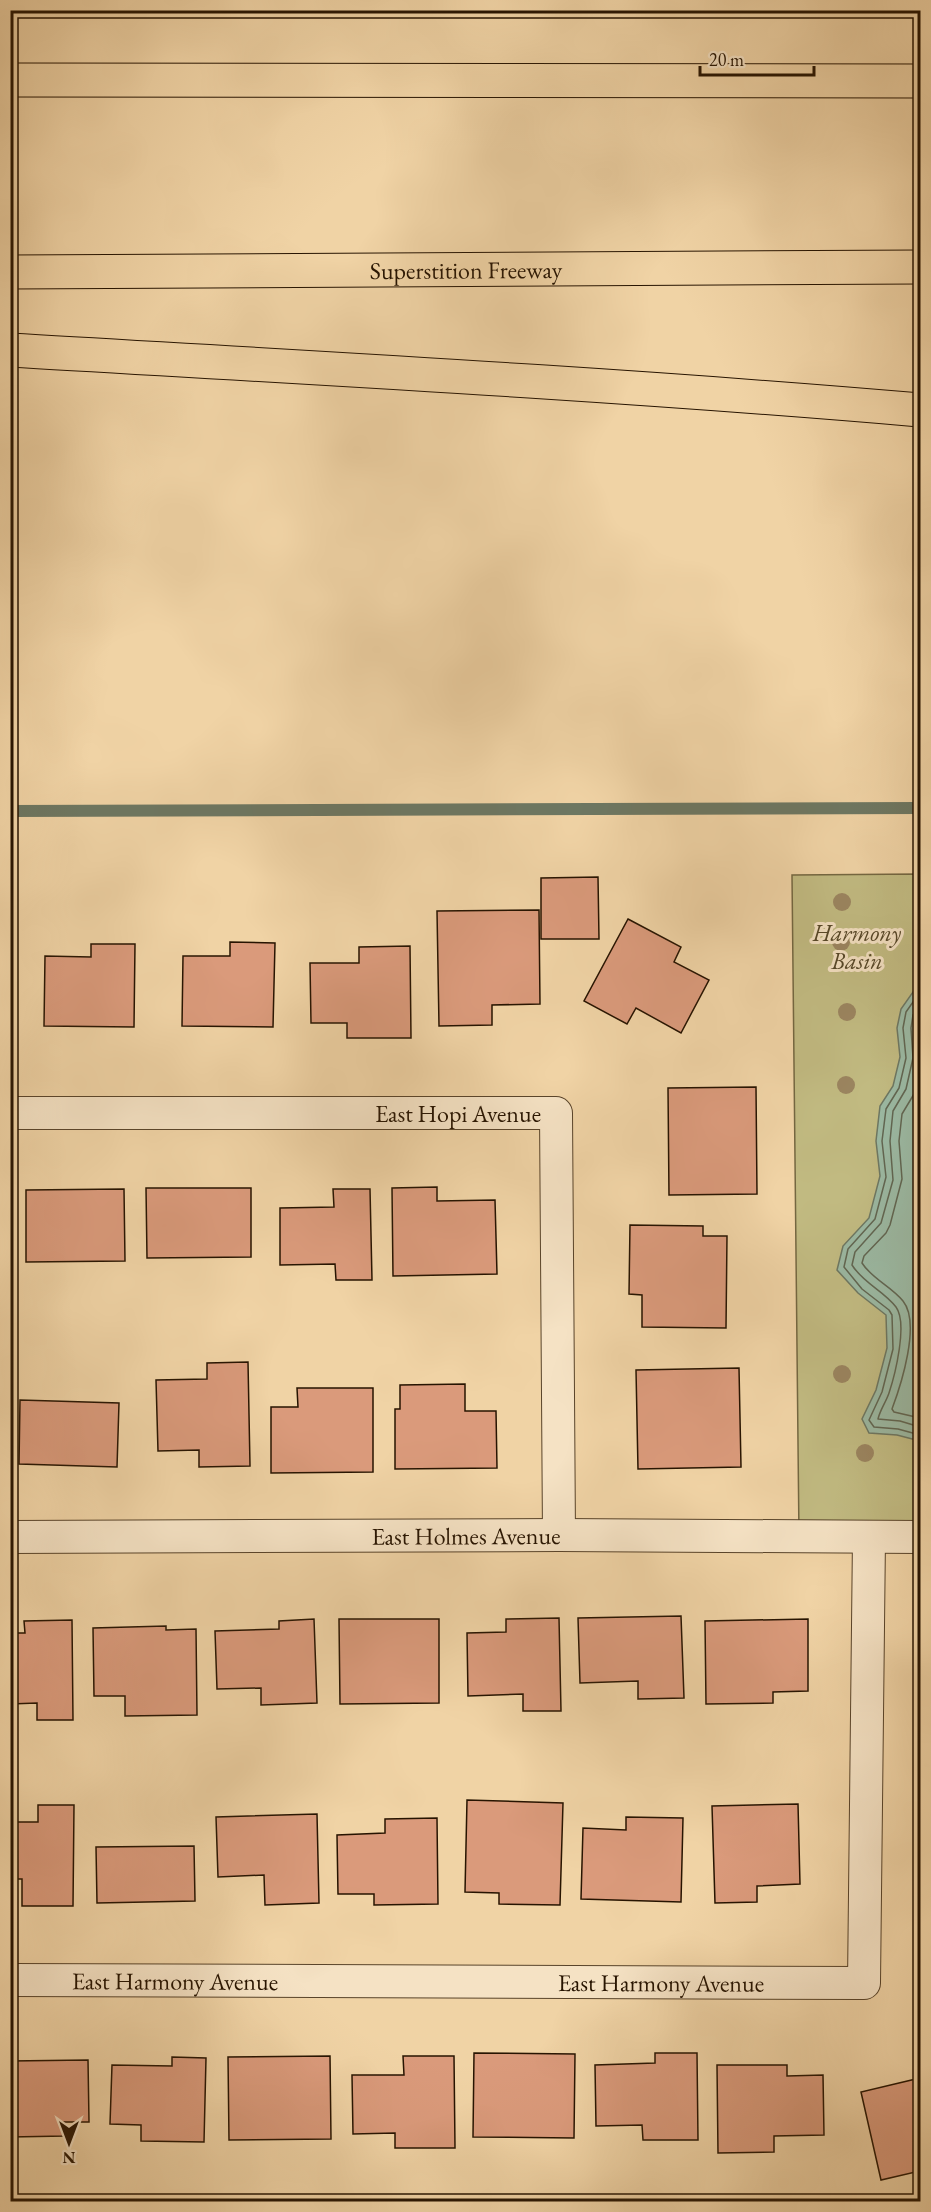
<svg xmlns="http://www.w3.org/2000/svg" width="931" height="2212" font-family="'EB Garamond',serif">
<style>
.green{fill:#c1ba81;stroke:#746741;stroke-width:1.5}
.water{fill:#9bb9a3;stroke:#6d7762;stroke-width:1.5}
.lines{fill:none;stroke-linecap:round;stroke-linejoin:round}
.shore{stroke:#616652;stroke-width:1.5}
.stream{stroke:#6d7762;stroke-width:12}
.building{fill:#da9a7b;stroke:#271401;stroke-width:1.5}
.minor-casing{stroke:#59442a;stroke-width:34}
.motorway-casing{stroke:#271401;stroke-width:35}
.minor{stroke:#f5e2c4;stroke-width:32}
.motorway{stroke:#f0d3a5;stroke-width:33}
.tree{fill:#9b8560}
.labels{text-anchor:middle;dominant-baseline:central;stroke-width:6;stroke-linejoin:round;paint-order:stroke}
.street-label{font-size:24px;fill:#271401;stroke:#f5e2c4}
.park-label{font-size:24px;font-style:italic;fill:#554627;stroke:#f5e2c4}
</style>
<rect width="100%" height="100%" fill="#f0d3a5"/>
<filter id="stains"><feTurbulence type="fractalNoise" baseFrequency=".00333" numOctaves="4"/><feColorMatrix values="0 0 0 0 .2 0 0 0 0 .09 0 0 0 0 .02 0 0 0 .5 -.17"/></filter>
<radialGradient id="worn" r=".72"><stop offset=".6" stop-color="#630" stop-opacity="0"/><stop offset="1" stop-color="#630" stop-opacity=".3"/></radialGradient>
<path class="green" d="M920 874V1537H799L792 875Z"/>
<path class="water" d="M920 982V1441L897 1435 869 1433 862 1419 876 1390 887 1348 886 1315 858 1293 837 1270 843 1246 869 1218 880 1176 876 1141 880 1106 893 1086 900 1057 897 1028 901 1009Z"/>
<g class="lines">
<g class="shore">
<path d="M920 992 906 1012 903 1028 906 1058 899 1088 886 1109 882 1141 886 1177 875 1219 848 1249 844 1267 862 1289 889 1310 892 1315 893 1349 882 1392 869 1420 874 1427 898 1429 920 1435"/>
<path d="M920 1005 913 1015 911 1028 913 1058 906 1089 893 1111 890 1141 893 1180 881 1223 855 1252 852 1265C863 1283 884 1291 896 1307 908 1323 895 1375 889 1393 886 1402 880 1410 878 1419L900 1421 920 1427"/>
<path d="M920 1068 914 1094 902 1114 899 1141 902 1179 890 1225 886 1233 864 1256 862 1263C872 1279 891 1286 903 1301 921 1323 901 1385 892 1409L894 1412 920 1418"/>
</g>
<path class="stream" d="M10 811 920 808"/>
</g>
<g class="building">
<path d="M598 877 599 939H541V878Z"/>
<path d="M539 910 540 1004 492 1005V1025L439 1026 437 911Z"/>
<path d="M628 919 681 947 674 962 709 980 681 1033 636 1008 627 1024 584 1001Z"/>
<path d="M230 942 275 943 273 1027 182 1026 183 956H230Z"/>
<path d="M91 944H135L134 1027 44 1026 45 956 91 957Z"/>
<path d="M410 946 411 1038H347V1023H311L310 963H359V947Z"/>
<path d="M756 1087 757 1194 669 1195 668 1088Z"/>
<path d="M437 1187V1201L495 1200 497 1274 393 1276 392 1188Z"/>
<path d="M146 1188H251V1257L147 1258Z"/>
<path d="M124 1189 125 1261 26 1262V1190Z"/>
<path d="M333 1189H370L372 1280H336L335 1264 280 1265V1208L334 1207Z"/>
<path d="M630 1225 703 1226V1236H727L726 1328 642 1327V1295L629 1294Z"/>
<path d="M248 1362 250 1466 199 1467V1450L158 1451 156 1380 207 1379V1363Z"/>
<path d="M739 1368 741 1467 638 1469 636 1370Z"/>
<path d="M465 1384V1411H496L497 1468 395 1469V1409H400V1385Z"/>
<path d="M297 1388H373V1472L271 1473V1407H298Z"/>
<path d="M20 1400 119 1403 117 1467 19 1464Z"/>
<path d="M681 1616 684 1698 638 1699V1681L580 1683 578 1618Z"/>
<path d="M559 1618 561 1711H523V1694L468 1696 467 1633 506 1632V1619Z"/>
<path d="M314 1619 317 1703 261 1705V1688L217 1689 215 1631 279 1629V1621Z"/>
<path d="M339 1619H439V1703L340 1704Z"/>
<path d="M808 1619V1691L773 1692V1703L706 1704 705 1621Z"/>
<path d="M72 1620 73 1720H37V1703L10 1704V1633H25L24 1621Z"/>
<path d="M166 1626V1630L196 1629 197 1715 125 1716V1696H94L93 1628Z"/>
<path d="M467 1800 563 1803 560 1905 499 1904V1893L465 1892Z"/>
<path d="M798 1804 800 1884 757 1886V1902L715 1903 712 1806Z"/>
<path d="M38 1805H74L73 1906H22V1879H10V1822H38Z"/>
<path d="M317 1814 319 1903 265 1905 264 1875 218 1877 216 1817Z"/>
<path d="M626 1817 683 1818 681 1902 581 1899 583 1828 626 1830Z"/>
<path d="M437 1818 438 1904 374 1905V1894H338L337 1835 385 1833V1819Z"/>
<path d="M194 1846 195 1901 97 1903 96 1847Z"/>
<path d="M474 2053 575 2054 574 2138 473 2137Z"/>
<path d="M655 2053H697L698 2140H643L642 2125 596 2126 595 2065 655 2063Z"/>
<path d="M330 2056 331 2139 229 2140 228 2057Z"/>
<path d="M403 2056H454L455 2148H395V2133L353 2134 352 2075H404Z"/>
<path d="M172 2057 206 2058 204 2142 141 2141V2125L110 2124 112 2065 172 2066Z"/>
<path d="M88 2060 89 2122H64L65 2136 10 2137V2061Z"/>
<path d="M717 2065H787V2076L823 2075 824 2135 774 2136V2152L718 2153Z"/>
<path d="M920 2078V2171L881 2180 861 2092Z"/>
</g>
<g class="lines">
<g class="minor-casing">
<g id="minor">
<path id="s1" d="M10 1113H556L559 1535"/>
<path id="s2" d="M10 1537 559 1535 920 1537"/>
<path id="s3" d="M10 1980 864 1983 869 1537"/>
</g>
</g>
<g class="motorway-casing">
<g id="motorway">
<path d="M10 80 920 81"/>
<path id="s4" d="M10 272 920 267"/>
<path d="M10 350C314 368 618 384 920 410"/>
</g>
</g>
<use href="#minor" class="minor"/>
<use href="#motorway" class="motorway"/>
</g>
<g class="tree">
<circle cx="842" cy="902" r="9"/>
<circle cx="841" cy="942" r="9"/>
<circle cx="847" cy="1012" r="9"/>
<circle cx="846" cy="1085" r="9"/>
<circle cx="842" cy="1374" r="9"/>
<circle cx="865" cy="1453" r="9"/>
</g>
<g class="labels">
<g class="street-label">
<text stroke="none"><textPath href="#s4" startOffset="456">Superstition Freeway</textPath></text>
<text stroke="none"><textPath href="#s1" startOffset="448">East Hopi Avenue</textPath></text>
<text stroke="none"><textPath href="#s2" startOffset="456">East Holmes Avenue</textPath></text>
<text stroke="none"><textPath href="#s3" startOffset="165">East Harmony Avenue</textPath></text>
<text stroke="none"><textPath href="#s3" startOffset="651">East Harmony Avenue</textPath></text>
</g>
<g class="park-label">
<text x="857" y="932">Harmony<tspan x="857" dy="28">Basin</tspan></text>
</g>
</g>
<rect width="931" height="2212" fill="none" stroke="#f0d3a5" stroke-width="36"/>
<rect x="12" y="12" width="907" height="2188" fill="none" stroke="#271401" stroke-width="3"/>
<rect x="18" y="18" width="895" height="2176" fill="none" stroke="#271401" stroke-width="1.5"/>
<g transform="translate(69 2143) rotate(180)" stroke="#f5e2c4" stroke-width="4.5" paint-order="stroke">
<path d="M0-4.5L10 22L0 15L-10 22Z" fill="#271401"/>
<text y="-9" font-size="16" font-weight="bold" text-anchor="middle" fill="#271401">N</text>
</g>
<path d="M700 66v9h114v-9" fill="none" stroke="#271401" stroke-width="3"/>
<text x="709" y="66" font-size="18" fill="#271401" stroke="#f5e2c4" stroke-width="4.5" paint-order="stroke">20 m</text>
<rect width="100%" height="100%" filter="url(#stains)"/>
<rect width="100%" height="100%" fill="url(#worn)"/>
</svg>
